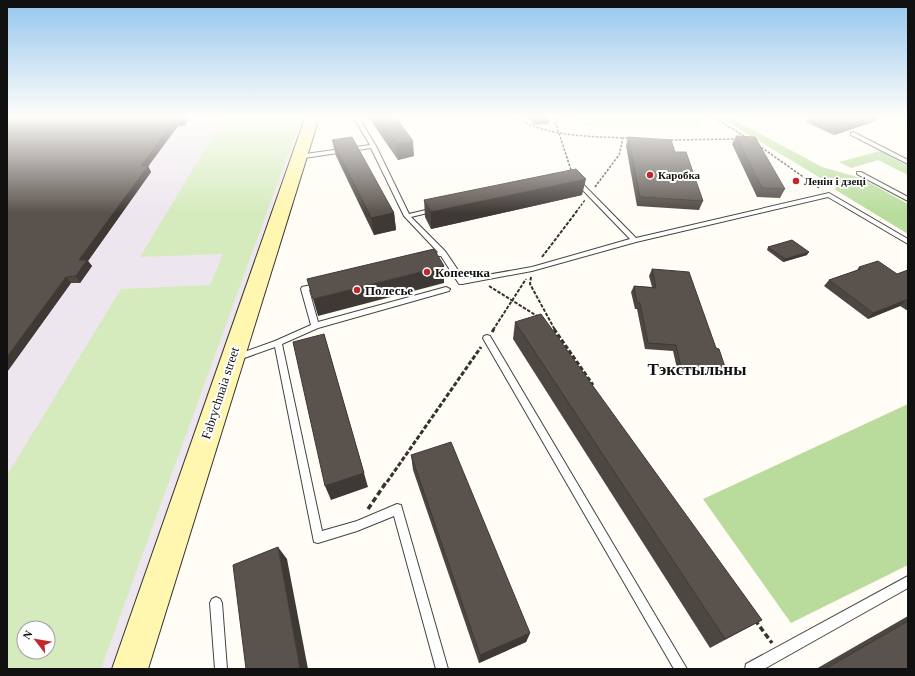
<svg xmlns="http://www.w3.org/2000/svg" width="915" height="676" font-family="'Times New Roman',serif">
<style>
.industrial{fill:#eee6ef;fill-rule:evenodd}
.green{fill:#d5ebbd;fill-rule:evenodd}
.forest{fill:#b9dc9c}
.pitch{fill:#e6f2cf}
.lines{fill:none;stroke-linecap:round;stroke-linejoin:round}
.lane-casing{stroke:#444;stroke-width:2}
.secondary-casing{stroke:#333;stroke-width:2}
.path-far3{stroke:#333;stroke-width:1.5;stroke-dasharray:2.5 1.5;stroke-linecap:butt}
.path-far2{stroke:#333;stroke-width:2;stroke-dasharray:3.5 1.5;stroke-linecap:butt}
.path-far1{stroke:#333;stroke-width:3;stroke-dasharray:4.5 2;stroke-linecap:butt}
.path{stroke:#333;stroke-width:3.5;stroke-dasharray:5.5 3;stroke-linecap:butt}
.lane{fill:#fff;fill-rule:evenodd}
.secondary{fill:#fff6b0;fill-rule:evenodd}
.wall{fill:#4d4742}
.shaded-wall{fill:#3f3936}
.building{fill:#5a524d;stroke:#3f3936}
.poi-dot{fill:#c4262e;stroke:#fff;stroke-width:1.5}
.labels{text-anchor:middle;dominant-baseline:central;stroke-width:4;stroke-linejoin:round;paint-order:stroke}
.far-poi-label{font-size:11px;font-weight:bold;fill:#111;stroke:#fff;text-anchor:start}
.poi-label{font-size:13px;font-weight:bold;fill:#111;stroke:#fff;text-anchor:start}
.street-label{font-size:13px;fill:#111;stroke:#fff}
.district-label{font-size:17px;font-weight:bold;fill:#111;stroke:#fff}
</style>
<rect width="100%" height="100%" fill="#fffdf5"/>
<path class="industrial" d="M7 118H303L113 669H7ZM24 628H48V652H24Z"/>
<path class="green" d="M224 118H301L101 669H7V475L121 289 210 285 223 254 140 257ZM24 628H48V652H24Z"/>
<g class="forest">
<path d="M721 118H731L822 167 861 178 908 204V234L834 189 837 188Z"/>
<path d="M880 151 908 166V175L878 160 851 168 839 162Z"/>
<path d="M908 404V565L791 623 703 499Z"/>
</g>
<path class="pitch" d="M575 118H703L704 120 702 124 694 127H594L584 125Z"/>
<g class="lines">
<g class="lane-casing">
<g id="lane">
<path d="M354 118H359L376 146 409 214 434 208 437 210 436 211 411 217 445 251 464 279 532 267 630 239 575 182 574 181 577 179 579 180 636 238 829 193 908 239V244L828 197 636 242 532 271 462 284H459L441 256H437L436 254 438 252 404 216 371 148 298 159 295 157 298 155 370 145Z"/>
<path d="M513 118H519L515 120Z"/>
<path d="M853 132 908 160V164L851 135V133Z"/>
<path d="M857 172H861L908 197V201L857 174Z"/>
<path d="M320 283 324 285 323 287 309 290 318 322 446 287 450 289 449 291 318 328 282 344 322 531 357 521 397 504 401 505 448 669H436L394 516 357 531 318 543 314 542 275 347 236 361 233 360 232 358 233 356 275 341 311 325 301 289 302 287Z"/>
<path d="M487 335 490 336 687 669H674L484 340 483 338 484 336Z"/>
<path d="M908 576V588L764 669H745L746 664Z"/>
<path d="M216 597 220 599 222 603 227 669H215L210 603 212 599Z"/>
</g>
</g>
<g class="secondary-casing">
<path id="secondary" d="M305 118H319L148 669H112Z"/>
</g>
<g class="path-far3">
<path d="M554 118 572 173"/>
<path d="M715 118 747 138"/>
<path d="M522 121C554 137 588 136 623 138"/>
<path d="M667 140 736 139"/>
<path d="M758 145 819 188"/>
<path d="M595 187 619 155 623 138H630"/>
<path d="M576 212 585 200"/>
</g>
<g class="path-far2">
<path d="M542 257 577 211"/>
<path d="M531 277 530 284 555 330"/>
<path d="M489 286 537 316"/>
<path d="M493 330 526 279"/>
</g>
<g class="path-far1">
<path d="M554 329 593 385"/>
<path d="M492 332 494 329"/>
<path d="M387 482 481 347"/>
</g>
<g class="path">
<path d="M368 509 387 481"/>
<path d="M755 620 772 643"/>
</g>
<use href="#lane" class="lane"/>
<use href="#secondary" class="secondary"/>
</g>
<g class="wall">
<path d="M7 118H189L184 126H178L148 166 151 172 88 261 92 266 80 283H71L7 372Z"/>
<path d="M369 118H396L414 156 398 160Z"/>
<path d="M529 118H549V124L534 125Z"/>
<path d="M808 118H878L876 121 834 135 806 122Z"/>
<path d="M736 136 785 189 780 198 757 197 732 144Z"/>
<path d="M628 137 675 152 703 201 699 210 637 206 626 146Z"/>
<path d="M332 140 394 213 396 230 374 235 336 156Z"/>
<path d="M582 195 431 229 425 217 424 200Z"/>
<path d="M768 247 807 255 783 262 767 250Z"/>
<path d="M859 267 897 274 908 270V311L900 306 868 319 824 286 829 280 857 270Z"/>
<path d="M652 269 716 348 726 370 722 376 678 373 673 351 645 349 637 309H635L631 292 634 286 652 287 649 276Z"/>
<path d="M515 322 762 620 710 648 513 339Z"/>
<path d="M411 455 530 633 526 642 479 663 413 470Z"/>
<path d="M908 616V669H816Z"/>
</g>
<g class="shaded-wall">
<path d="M182 118H189L184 126 181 120Z"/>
<path d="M873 118H878L876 121 834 135 837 130Z"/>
<path d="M175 120 178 126 144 172 141 166Z"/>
<path d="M413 141 414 156 398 160 396 144Z"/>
<path d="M148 166 151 172 88 261 92 266 80 283 76 276 79 260Z"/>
<path d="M586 179 582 195 431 229V212Z"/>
<path d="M394 213 396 230 374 235 371 218Z"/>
<path d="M809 252 807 255 783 262 785 259Z"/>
<path d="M444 266V283L318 316 313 299Z"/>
<path d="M66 277 71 283 7 372V357Z"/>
<path d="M906 300 900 306 868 319 873 313Z"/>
<path d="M324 334 368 487 331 500 325 486Z"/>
<path d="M278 547 287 559 308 669H300Z"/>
<path d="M530 633 526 642 479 663 480 655Z"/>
</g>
<g class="building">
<path d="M7 118H182L181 120H175L141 166H148L79 260H87L76 276 66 277 7 357Z"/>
<path d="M378 118H396L413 141 396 144Z"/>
<path d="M812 118H873L837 130Z"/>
<path d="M736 136 755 137 785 189 762 188Z"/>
<path d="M352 137 394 213 371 218 332 140Z"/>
<path d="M628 137 671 140 675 152H686L703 201 640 197Z"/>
<path d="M576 169 586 179 431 212 424 200Z"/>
<path d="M792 240 809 252 785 259 768 247Z"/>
<path d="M434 249 444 266 313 299 307 279Z"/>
<path d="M878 261 897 274 908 270V301L906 300 873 313 829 280 861 269 859 267Z"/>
<path d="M652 269 689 272 716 348 719 349 726 370 681 367 676 345 648 343 640 303H637L634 286 656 288Z"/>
<path d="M541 314 762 620 725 639 515 322Z"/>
<path d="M324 334 364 473 325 486 293 342Z"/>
<path d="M451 442 530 633 480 655 411 455Z"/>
<path d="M278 547 300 669H246L233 565Z"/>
<path d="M908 621V669H825Z"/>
</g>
<linearGradient id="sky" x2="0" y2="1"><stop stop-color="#95c6ee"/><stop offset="0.55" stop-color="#fffefa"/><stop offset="1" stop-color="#fffefa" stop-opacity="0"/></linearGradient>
<rect width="915" height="213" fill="url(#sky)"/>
<g class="poi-dot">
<circle cx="650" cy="175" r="4"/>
<circle cx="796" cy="181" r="4"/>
<circle cx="427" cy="272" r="4"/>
<circle cx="357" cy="290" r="4"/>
</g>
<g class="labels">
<g class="far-poi-label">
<text x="658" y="175">Каробка</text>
<text x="804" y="181">Ленін і дзеці</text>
</g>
<g class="poi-label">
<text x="435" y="272">Копеечка</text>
<text x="365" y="290">Полесье</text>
</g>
<g class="street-label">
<text transform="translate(220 393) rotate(-72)">Fabrychnaia street</text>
</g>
<g class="district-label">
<text x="697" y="369">Тэкстыльны</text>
</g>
</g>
<rect width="915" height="676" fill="none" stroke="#111111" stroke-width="16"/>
<g transform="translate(36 640) rotate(301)"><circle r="19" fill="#ffffff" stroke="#a0a0a0"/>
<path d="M0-3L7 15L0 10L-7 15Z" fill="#c4262e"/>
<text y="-6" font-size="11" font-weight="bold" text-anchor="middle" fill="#111111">N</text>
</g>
</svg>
